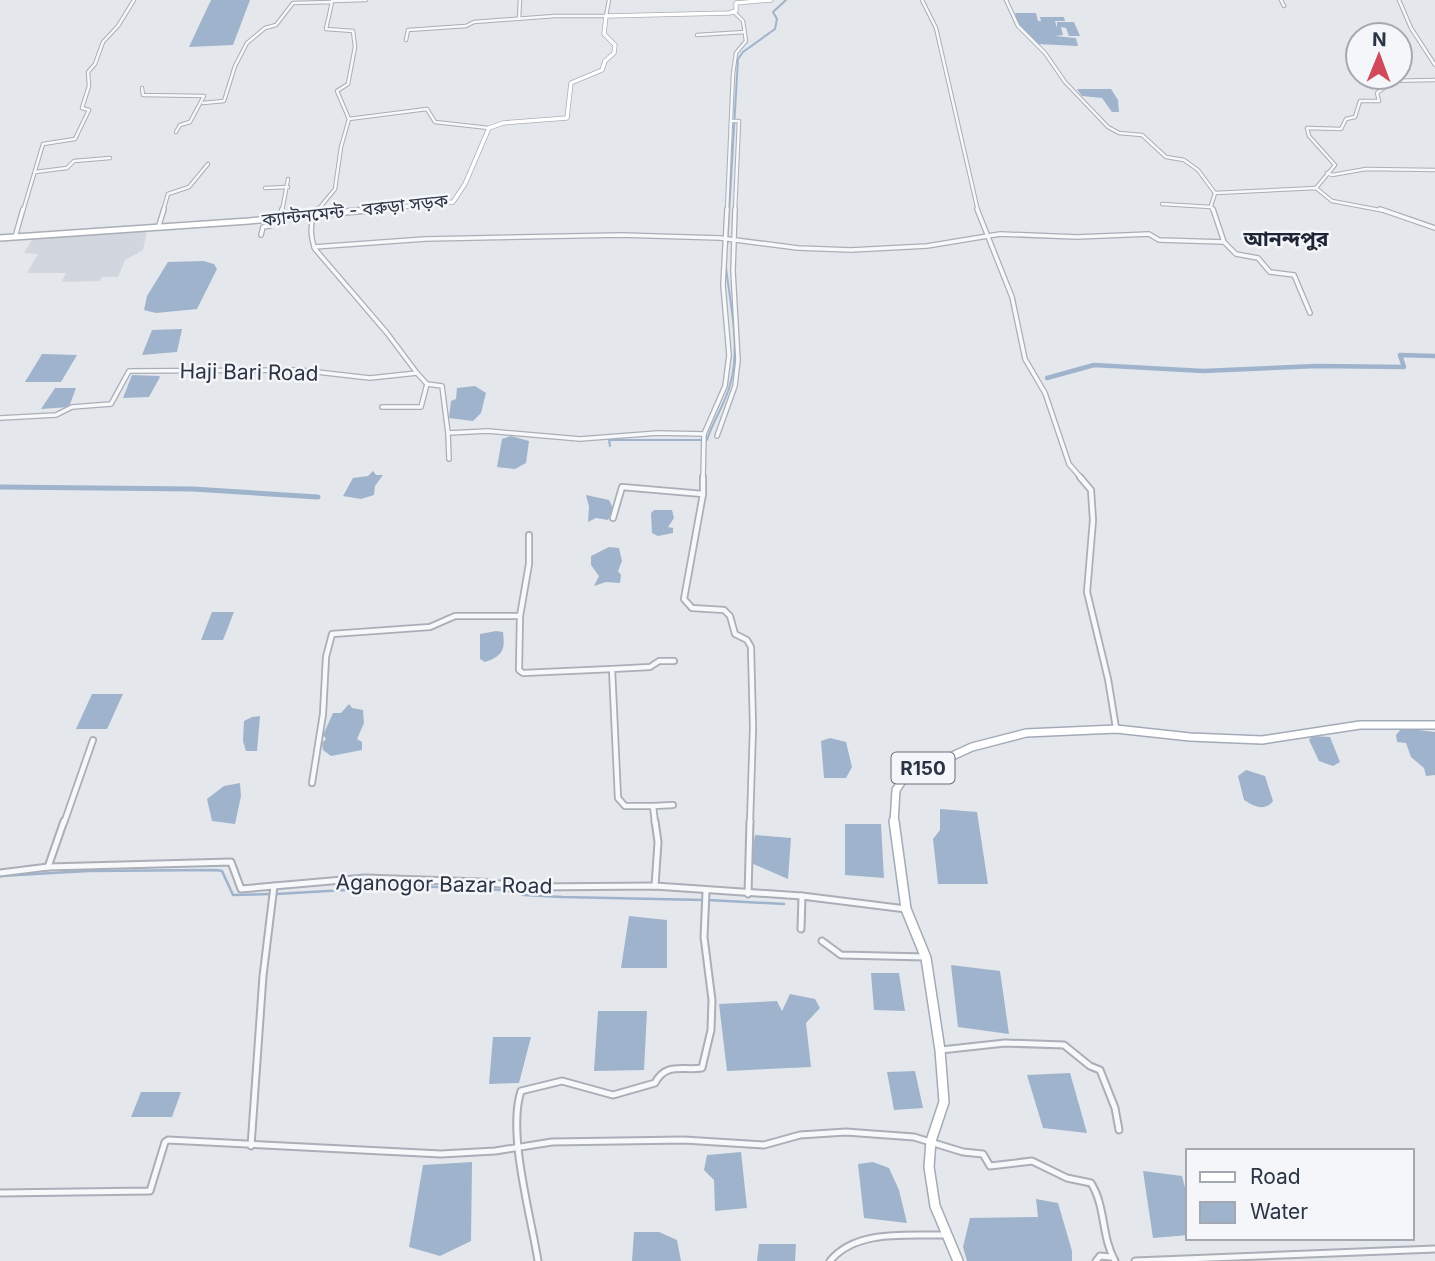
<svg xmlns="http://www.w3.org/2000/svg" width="1435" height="1261" font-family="Inter,'Noto Sans Bengali',sans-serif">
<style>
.built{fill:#d2d6de}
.water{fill:#9fb4cc}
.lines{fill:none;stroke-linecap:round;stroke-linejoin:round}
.stream-far1{stroke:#9fb4cc;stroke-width:2}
.stream{stroke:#9fb4cc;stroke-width:2.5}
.canal-far1{stroke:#9fb4cc;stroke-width:4.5}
.canal{stroke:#9fb4cc;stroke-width:5}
.street-far3-casing{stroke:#a9aeb7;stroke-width:4.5}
.street-far2-casing{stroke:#a9aeb7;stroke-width:6}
.street-far1-casing{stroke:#a9aeb7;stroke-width:8}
.street-casing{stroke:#a9aeb7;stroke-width:9}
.secondary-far1-casing{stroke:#a9aeb7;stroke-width:5}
.secondary-casing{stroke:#a9aeb7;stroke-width:8}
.primary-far1-casing{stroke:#a3abb8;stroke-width:10}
.primary-casing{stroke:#a3abb8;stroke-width:12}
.street-far3{stroke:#f7f8fa;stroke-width:2.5}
.street-far2{stroke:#f7f8fa;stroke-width:3.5}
.street-far1{stroke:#f7f8fa;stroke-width:4.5}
.street{stroke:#f7f8fa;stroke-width:5}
.secondary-far1{stroke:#fff;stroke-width:3.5}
.secondary{stroke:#fff;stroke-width:5}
.primary-far1{stroke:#fff;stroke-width:7}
.primary{stroke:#fff;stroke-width:9}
.labels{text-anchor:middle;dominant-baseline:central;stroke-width:5;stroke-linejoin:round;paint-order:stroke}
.far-street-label{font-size:18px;fill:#2b3445;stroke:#f4f6f9}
.shield{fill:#f4f6f9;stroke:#676e7b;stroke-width:2}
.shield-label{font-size:19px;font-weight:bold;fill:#2b3445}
.far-quarter-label{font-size:21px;font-weight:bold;fill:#1d2536;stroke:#f4f6f9}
.street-label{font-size:21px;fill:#2b3445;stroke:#f4f6f9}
</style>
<rect width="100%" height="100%" fill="#e4e7ec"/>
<path class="built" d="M147 229 143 250 125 260 118 277H102L100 281 62 282 66 273H27L38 254 24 253 33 238Z"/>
<g class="water">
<path d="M211 0H250L233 45 189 47Z"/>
<path d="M1015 13H1036L1038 21H1041L1040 17H1064L1065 21H1055L1057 28V22H1074L1080 36H1069L1066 28 1061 27 1063 35 1055 36 1076 38 1078 46 1037 44 1017 22Z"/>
<path d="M1077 89H1111L1118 100 1119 112H1112L1102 98 1082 96Z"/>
<path d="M203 261 214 264 217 269 197 309 156 313 144 310 147 296 168 262Z"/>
<path d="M182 329 177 352 142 355 152 330Z"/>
<path d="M42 354 77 355 61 382H25Z"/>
<path d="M132 375 159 376 160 377 149 397 123 398Z"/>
<path d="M475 386 486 393 481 413 473 421 449 418 451 401 456 399 457 388Z"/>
<path d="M55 388H76L69 407 41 409Z"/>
<path d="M511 436 529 441 526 463 515 469 497 467 502 439Z"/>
<path d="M373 471 376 475H383L375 486 374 495 361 499 343 496 353 478 368 476Z"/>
<path d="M586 495 609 500 613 508 608 520 596 518 588 522 589 507Z"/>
<path d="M654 510H672L674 518 668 527 673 528V533L658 536 652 533 651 513Z"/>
<path d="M609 547 619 548 622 561 618 571 621 575 620 583 606 582 594 586 599 576 591 565V556Z"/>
<path d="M212 612H234L223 640H201Z"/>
<path d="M496 631 503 632C505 648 504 656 485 662L480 659V634Z"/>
<path d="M92 694H123L107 729H76Z"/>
<path d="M349 704 352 708 363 710 364 723 357 739 362 742V750L331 756 323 750 322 743 326 739 323 735 333 713H341Z"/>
<path d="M260 716 257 751H246L243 741 244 721 252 717Z"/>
<path d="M1402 728 1435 732V775L1426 776 1424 768 1411 757 1406 743 1397 742 1396 735Z"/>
<path d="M1312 736 1330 737 1340 762 1333 766 1319 761 1309 740Z"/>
<path d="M830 738 846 742 852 767 846 778H824L821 741Z"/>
<path d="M1246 770 1265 776 1273 801C1265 812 1253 806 1244 800L1238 776Z"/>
<path d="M240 783 241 796 235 824 212 821 207 799 224 786Z"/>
<path d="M940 809 977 812 988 884H938L933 839 940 830Z"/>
<path d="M845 824H881L884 878 845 875Z"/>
<path d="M755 835 791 838 788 879 751 863Z"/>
<path d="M629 916 667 920V968H621Z"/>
<path d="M951 965 1000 971 1009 1034 958 1027Z"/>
<path d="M871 973H899L905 1011 874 1010Z"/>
<path d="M790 994 815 999 820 1008 806 1023 811 1067 727 1071 719 1004 777 1001 782 1011Z"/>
<path d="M598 1011H647L644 1070 594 1071Z"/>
<path d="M493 1037H531L519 1083 489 1084Z"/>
<path d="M915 1071 923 1108 894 1110 887 1072Z"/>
<path d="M1070 1073 1087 1133 1043 1128 1027 1075Z"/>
<path d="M141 1092H181L172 1117H131Z"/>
<path d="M741 1152 747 1208 715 1211 714 1180 704 1170 707 1155Z"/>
<path d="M472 1162 471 1241 440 1256 409 1247 423 1165Z"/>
<path d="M873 1162 889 1168 899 1190 907 1223 864 1218 858 1164Z"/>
<path d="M1143 1171 1182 1176 1188 1199V1235L1153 1238Z"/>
<path d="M1036 1199 1058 1203 1072 1251V1261H967L963 1247 970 1218 1038 1217Z"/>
<path d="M634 1232H659L677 1240 681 1261H632Z"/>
<path d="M759 1244H796L795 1261H757Z"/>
</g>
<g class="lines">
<g class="stream-far1">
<path d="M727 248 738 59 743 52 775 29 777 19 773 12 786 0"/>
<path d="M610 446 609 440H707C713 421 725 404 730 385 741 349 730 304 726 267"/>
</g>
<g class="stream">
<path d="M0 876 88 871 216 870 222 871 233 895 270 894"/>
<path d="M276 894 415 886 503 890 524 895 562 897 703 900"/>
<path d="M708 900 784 904"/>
</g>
<path class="canal-far1" d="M1047 378 1094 365 1203 371 1317 366 1404 367 1400 355 1435 356"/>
<path class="canal" d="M0 487 193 489 318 497"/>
<g class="street-far3-casing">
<g id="street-far3">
<path d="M922 0 936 28 978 211"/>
<path d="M1006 0 1018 26 1045 53 1065 82 1108 127 1119 133 1142 135 1166 157 1184 160 1198 170 1215 193 1211 206 1213 211"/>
<path d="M1281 0 1284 6"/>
<path d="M1399 0 1411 28 1435 65"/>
<path d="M332 1 366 0"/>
<path d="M519 19 520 0"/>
<path d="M697 35 745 32"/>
<path d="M406 40 408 30 466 26 474 22 555 16H606L609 0"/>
<path d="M142 88 143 95 204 96 190 122 180 125 176 132"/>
<path d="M203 103 224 101 235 66 247 43 265 28 276 25 293 3 332 2 326 29 353 31 355 47 348 84 337 91 349 119"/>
<path d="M731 121H739L735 211"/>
<path d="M35 172 67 168 74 161 110 158"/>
<path d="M1327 173 1332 175 1366 169 1435 170"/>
<path d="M265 188 288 187"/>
<path d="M1316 188 1335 165 1309 136 1307 128 1341 129 1346 119 1355 117 1360 101H1379L1377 93 1385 87 1383 81 1435 80"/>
<path d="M1215 193 1316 188 1332 201 1385 211"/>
<path d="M1162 204 1211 207"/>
<path d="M23 211 43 144 75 139 89 110 82 108 89 86 88 72 95 64 103 42 118 26 134 0"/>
<path d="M163 211 168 194 189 187 208 164"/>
<path d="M282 211 288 179"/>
<path d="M317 211 335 189 341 147 349 119 427 109 435 122 489 128"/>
<path d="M727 211 733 74 736 53 746 41 743 21 734 12"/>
</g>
</g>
<g class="street-far2-casing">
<g id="street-far2">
<path d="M977 209 1012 297 1025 359 1045 393 1069 464 1082 479"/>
<path d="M1380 209 1435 228"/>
<path d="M281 216 282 209"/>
<path d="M159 225 164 209"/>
<path d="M261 235 263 227 270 226 273 219"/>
<path d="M15 237 23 209"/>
<path d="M1224 242 1236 254 1258 258 1270 272 1294 275 1310 313"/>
<path d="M314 247 425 239 621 235 720 238 798 248 851 250 927 246 1000 234 1077 237 1149 234 1159 240 1224 242 1213 209"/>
<path d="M417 373 427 384 442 386 448 433 488 431 580 439 658 433 704 434 725 386 729 355 723 285 727 209"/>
<path d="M382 407H421L427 384"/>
<path d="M0 418 56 415 72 407 111 404 129 371 299 370 370 378 417 373 387 333 315 249C310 236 309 220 318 209"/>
<path d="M448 433 449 459"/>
<path d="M717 436 735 386 738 360 733 271 735 209"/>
<path d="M703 479 704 434"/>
</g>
</g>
<g class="street-far1-casing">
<g id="street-far1">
<path d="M703 477V494L684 599 692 608 724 610 730 616 735 634 747 640 751 647 753 727 750 823"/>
<path d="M1080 477 1091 490 1093 520 1087 592 1108 679 1116 728"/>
<path d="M613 518 622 487 703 494"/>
<path d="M529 535V564L520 616 519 670 523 673 612 669"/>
<path d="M312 783 323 714 326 657 332 634 430 627 455 616H520"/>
<path d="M653 806 673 805"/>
<path d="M64 823 93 740"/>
<path d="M655 823 653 806H625L618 798 612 669 650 667 659 661H674"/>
</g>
</g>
<g class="street-casing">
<g id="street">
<path d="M48 867 64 821"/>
<path d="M0 873 48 867 231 862 241 889 365 878 480 882 531 887 655 886 802 896 906 909"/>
<path d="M655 886 658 842 655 821"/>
<path d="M748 894 750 821"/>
<path d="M801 929 802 896"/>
<path d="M822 941 841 955 925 957"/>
<path d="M941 1050 1005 1043 1064 1045 1090 1066 1100 1070 1115 1108 1119 1130"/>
<path d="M251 1146 263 976 274 886"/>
<path d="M0 1193 150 1191 165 1142 168 1140 441 1154 495 1151 552 1142 684 1140 764 1145 800 1135 846 1132 914 1137 963 1152 983 1154 990 1166 1032 1161 1067 1178 1091 1183C1106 1207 1101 1236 1115 1261"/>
<path d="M538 1261C531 1216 507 1133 521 1091L562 1081 613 1095 655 1083C666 1062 682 1071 702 1068L711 1030 712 1000 704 937 706 892"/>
<path d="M830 1261C856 1229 908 1236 945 1235"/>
<path d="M1096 1261 1100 1256 1111 1257"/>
<path d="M1135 1261 1435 1249"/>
</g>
</g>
<g class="secondary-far1-casing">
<path id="secondary-far1" d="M359 211 453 202 465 184 489 128 503 123 567 118 571 83 602 70 605 61 614 53 615 45 604 34 606 16 729 13 736 11V3L771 0"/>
</g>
<g class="secondary-casing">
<path id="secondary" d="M0 238 249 221 378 209"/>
</g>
<g class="primary-far1-casing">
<path id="primary-far1" d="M894 823 896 790 904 778 972 747 1026 733 1116 729 1190 737 1262 740 1360 725H1435"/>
</g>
<g class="primary-casing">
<path id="primary" d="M894 821 906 909 926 958 940 1050 944 1102 931 1141 929 1167 935 1206 958 1261"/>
</g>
<use href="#street-far3" class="street-far3"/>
<use href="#street-far2" class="street-far2"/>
<use href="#street-far1" class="street-far1"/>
<use href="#street" class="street"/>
<use href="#secondary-far1" class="secondary-far1"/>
<use href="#secondary" class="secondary"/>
<use href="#primary-far1" class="primary-far1"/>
<use href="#primary" class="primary"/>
</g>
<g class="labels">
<g class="far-street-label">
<text transform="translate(355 210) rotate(-6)">ক্যান্টনমেন্ট - বরুড়া সড়ক</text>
</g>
<rect class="shield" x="891.5" y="752.5" width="63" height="31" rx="5"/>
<g class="shield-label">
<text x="923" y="768">R150</text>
</g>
<g class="far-quarter-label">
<text x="1286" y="238">আনন্দপুর</text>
</g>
<g class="street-label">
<text transform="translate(249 372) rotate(1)">Haji Bari Road</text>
<text transform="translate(444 884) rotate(1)">Aganogor Bazar Road</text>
</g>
</g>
<rect x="1186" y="1149" width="228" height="91" fill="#f4f6f9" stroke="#a4a8b1" stroke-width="2"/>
<rect x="1200" y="1172" width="35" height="10" fill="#ffffff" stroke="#a4a8b1" stroke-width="2"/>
<text x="1250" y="1184" font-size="21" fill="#2b3445">Road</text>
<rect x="1200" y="1202" width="35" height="21" fill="#9fb4cc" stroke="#a4a8b1" stroke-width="2"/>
<text x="1250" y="1219" font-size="21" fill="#2b3445">Water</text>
<g transform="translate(1379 56) rotate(1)"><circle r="33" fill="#f4f6f9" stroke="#a4a8b1" stroke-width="2"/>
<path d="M0-5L12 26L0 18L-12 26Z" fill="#d1495b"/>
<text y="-10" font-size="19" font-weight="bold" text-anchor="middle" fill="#2b3445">N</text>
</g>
</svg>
